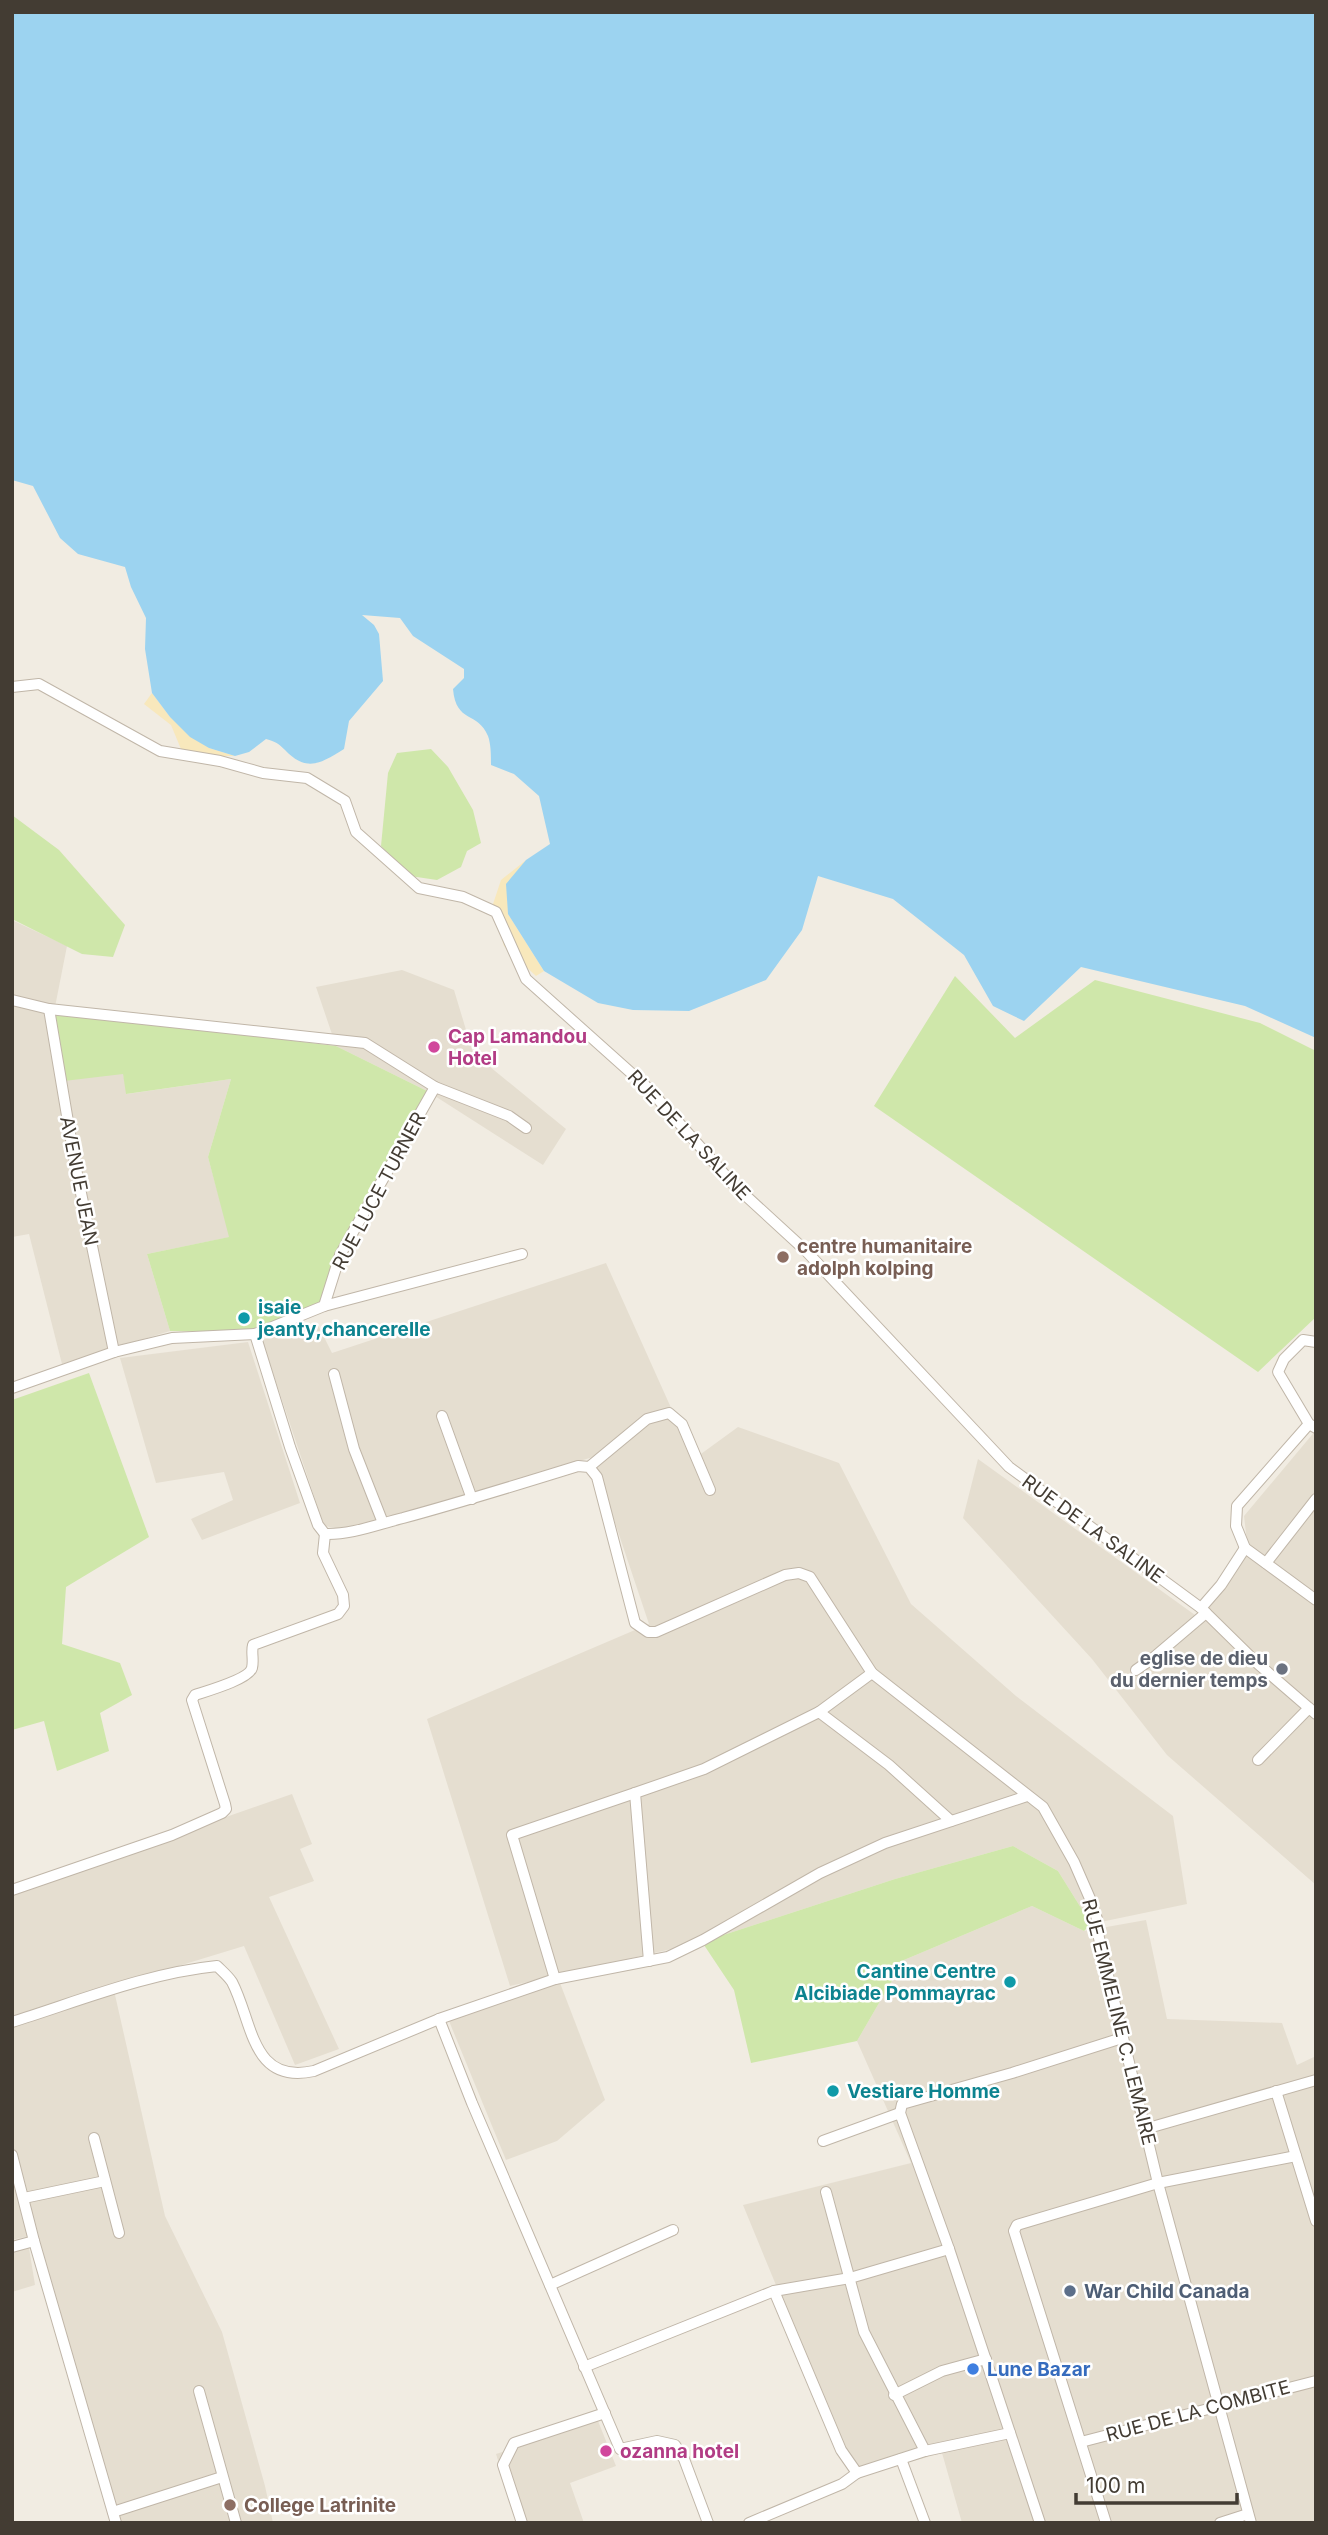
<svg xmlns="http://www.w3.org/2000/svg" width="1328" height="2535" font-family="Inter,sans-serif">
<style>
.residential{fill:#e5ded0}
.green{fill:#cfe7aa}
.sand{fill:#f8e8bc}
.water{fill:#9cd3f0}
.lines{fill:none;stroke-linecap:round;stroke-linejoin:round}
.street-casing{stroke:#c0b6a8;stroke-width:12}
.street{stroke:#fff;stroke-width:10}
.hotel-dot{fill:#d1479c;stroke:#fff;stroke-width:2.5}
.education-dot{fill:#8d6e63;stroke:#fff;stroke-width:2.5}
.culture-dot{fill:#0f9aa8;stroke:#fff;stroke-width:2.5}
.worship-dot{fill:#6b7280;stroke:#fff;stroke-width:2.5}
.service-dot{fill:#5c6f8a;stroke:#fff;stroke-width:2.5}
.shop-dot{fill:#3f7fe0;stroke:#fff;stroke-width:2.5}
.labels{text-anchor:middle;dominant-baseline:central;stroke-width:5;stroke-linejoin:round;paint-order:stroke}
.hotel-label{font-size:19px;font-weight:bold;fill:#b23c85;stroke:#fff;text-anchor:start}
.street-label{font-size:19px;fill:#433c33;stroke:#fff}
.education-label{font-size:19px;font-weight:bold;fill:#785e54;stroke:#fff;text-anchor:start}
.culture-label{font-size:19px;font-weight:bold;fill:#0d838f;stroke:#fff;text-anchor:start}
.worship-label{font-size:19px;font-weight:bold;fill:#5b616d;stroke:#fff;text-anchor:end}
.service-label{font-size:19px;font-weight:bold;fill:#4e5e75;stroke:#fff;text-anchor:start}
.shop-label{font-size:19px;font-weight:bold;fill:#366cbe;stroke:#fff;text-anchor:start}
</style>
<rect width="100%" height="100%" fill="#f1ece2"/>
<g class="residential">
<path d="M12 920 67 946 54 1012 123 1073 127 1094 231 1079 208 1157 230 1237 147 1254 170 1331 62 1364 29 1234 12 1237Z"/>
<path d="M402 970 454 990 473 1053 566 1129 543 1165 427 1091 336 1046 316 987Z"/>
<path d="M606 1263 694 1459 738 1427 839 1463 911 1604 1016 1696 1173 1816 1187 1904 1091 1924 1058 1871 1013 1846 895 1879 702 1942 510 1986 427 1719 649 1624 593 1457 347 1530 324 1526 262 1340 317 1323 332 1353Z"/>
<path d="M248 1342 300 1503 202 1540 191 1519 233 1500 224 1472 156 1483 120 1358Z"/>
<path d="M1316 1430V1885L1167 1755 1092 1659 963 1518 978 1459 1195 1615 1248 1550 1244 1516Z"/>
<path d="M292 1794 312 1844 300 1849 314 1881 269 1897 339 2049 295 2065 244 1946 113 1986 165 2216 222 2332 265 2486 273 2523H118L20 2188 12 2140V1892Z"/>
<path d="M1032 1906 1084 1931 1146 1920 1167 2019 1282 2023 1297 2065 1316 2056V2523H962L942 2453 855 2477 743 2205 911 2163 857 2041 904 1960Z"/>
<path d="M560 1983 605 2100 557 2141 506 2160 449 2021Z"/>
<path d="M12 2171 29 2236 12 2240Z"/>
<path d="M29 2248 35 2285 12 2292V2252Z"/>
<path d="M598 2421 616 2466 570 2483 584 2523H518L496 2454Z"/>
</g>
<g class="green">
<path d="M431 749 448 767 473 810 481 843 467 851 461 867 437 880 410 876 381 846 388 773 397 753Z"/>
<path d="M12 815 59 850 125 925 113 957 82 954 12 919Z"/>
<path d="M955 976 1015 1038 1095 980 1260 1023 1316 1051V1317L1258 1372 874 1106Z"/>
<path d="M54 1012 336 1046 427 1091 319 1304 244 1332 170 1331 147 1254 229 1237 208 1157 231 1079 126 1094 123 1074 64 1081Z"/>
<path d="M89 1373 149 1537 66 1587 62 1644 120 1663 132 1695 100 1713 109 1751 57 1771 44 1721 12 1730V1400Z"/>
<path d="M1013 1846 1058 1871 1091 1924 1084 1931 1032 1906 904 1960 857 2041 751 2063 734 1990 702 1942 895 1879Z"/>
</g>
<g class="sand">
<path d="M152 693 170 717 209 748 235 756H216L181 749 171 725 144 704Z"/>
<path d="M526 860 507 884 508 914 544 971 536 976 504 946 492 907 501 880Z"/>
</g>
<path class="water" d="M12 12H1316V1038L1245 1006 1081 967 1024 1021 993 1006 964 955 893 899 818 876 802 930 766 980 689 1011 633 1010 598 1003 544 971 508 914 506 884 526 860 550 844 539 796 514 774 491 765C491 756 491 744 488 736 478 711 456 724 453 689L464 678V669L413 636 400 618 362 615 374 625 379 634 383 681 349 721 344 749C321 763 307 773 285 750 278 743 276 742 266 739L249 752 235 756 209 748 190 737 170 717 152 693 145 649 146 618 131 587 125 567 78 554 60 538 33 486 12 480Z"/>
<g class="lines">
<g class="street-casing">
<g id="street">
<path d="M12 687 39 684 160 751 220 761 263 773 307 778 345 801 356 832 419 888 463 897 496 912 526 979 649 1089 733 1184 806 1251 1009 1467 1201 1608 1257 1663 1316 1714"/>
<path d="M12 1000 49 1009 365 1043 435 1087 509 1116 526 1128"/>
<path d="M49 1009 76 1169 114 1352"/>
<path d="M324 1306 522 1254"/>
<path d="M255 1334 324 1306 340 1255 435 1087"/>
<path d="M1316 1342 1303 1340 1284 1359 1278 1372 1309 1424 1316 1428"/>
<path d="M334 1374 354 1449 383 1523"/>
<path d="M12 1388 114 1352 172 1338 255 1334 290 1447 318 1525 325 1534C351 1535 378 1524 403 1518 462 1502 520 1484 578 1466L589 1467 597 1477 635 1623 648 1632H656L785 1575 799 1573 810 1577 872 1673 1043 1807 1074 1862 1091 1901 1097 1919 1099 1938 1158 2183 1251 2523"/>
<path d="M442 1416 472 1499"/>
<path d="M1309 1424 1237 1506 1236 1526 1245 1548 1316 1600"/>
<path d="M589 1467 647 1419 669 1413 682 1424 710 1490"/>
<path d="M1266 1563 1316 1499"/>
<path d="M1201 1608 1221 1585 1245 1548"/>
<path d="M1136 1670 1153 1658 1206 1613"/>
<path d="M819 1712 872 1673"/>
<path d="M1258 1760 1309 1708"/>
<path d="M12 1890 172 1835 222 1813 226 1809 225 1804 192 1700 195 1695C207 1691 249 1679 252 1668 254 1660 251 1652 253 1645L338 1614 344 1606 343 1595 323 1553 325 1534"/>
<path d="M649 1961 635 1793 704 1769 819 1712 889 1765 951 1821"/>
<path d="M555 1979 512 1835 635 1793"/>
<path d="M439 2019 472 2103 620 2449 657 2441 675 2445 684 2459 708 2523"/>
<path d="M12 2022C79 2001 147 1973 217 1966 222 1971 228 1976 232 1982 253 2022 251 2085 314 2071L439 2019 555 1979 668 1957 703 1940 820 1873 885 1843 1027 1796"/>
<path d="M1276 2091 1316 2221"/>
<path d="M1145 2129 1316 2080"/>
<path d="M94 2138 119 2233"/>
<path d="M823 2141 900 2113"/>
<path d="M12 2155 34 2241 116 2523"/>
<path d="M826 2192 864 2332 925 2451"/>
<path d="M24 2198 105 2181"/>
<path d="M12 2247 34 2241"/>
<path d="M550 2285 673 2230"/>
<path d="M774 2291 841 2450 857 2473 925 2451 1010 2433"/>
<path d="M584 2367 774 2291 850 2278 949 2249"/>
<path d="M199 2391 236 2523"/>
<path d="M894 2395 942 2371 986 2359"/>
<path d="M1081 2442 1316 2381"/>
<path d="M901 2459 925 2523"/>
<path d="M113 2512 222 2477"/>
<path d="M522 2523 503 2465 514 2443 605 2413"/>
<path d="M749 2523 842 2484 857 2473"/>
<path d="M1040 2523 949 2249 900 2113 902 2104 1012 2073 1122 2038"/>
<path d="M1106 2523 1014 2231 1017 2225 1158 2183 1296 2156"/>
<path d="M1220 2523 1248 2514"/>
</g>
</g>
<use href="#street" class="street"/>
</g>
<g class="hotel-dot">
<circle cx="434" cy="1047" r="7"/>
<circle cx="606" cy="2451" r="7"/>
</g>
<g class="education-dot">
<circle cx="783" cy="1257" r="7"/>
<circle cx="230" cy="2505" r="7"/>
</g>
<g class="culture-dot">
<circle cx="244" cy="1318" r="7"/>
<circle cx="1010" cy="1982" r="7"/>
<circle cx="833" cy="2091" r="7"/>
</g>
<circle class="worship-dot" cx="1282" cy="1669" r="7"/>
<circle class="service-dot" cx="1070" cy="2291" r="7"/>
<circle class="shop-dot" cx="973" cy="2369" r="7"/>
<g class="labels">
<g class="hotel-label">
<text x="448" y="1036">Cap Lamandou<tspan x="448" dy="22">Hotel</tspan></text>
<text x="620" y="2451">ozanna hotel</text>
</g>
<g class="street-label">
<text transform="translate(689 1135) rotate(47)">RUE DE LA SALINE</text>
<text transform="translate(79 1181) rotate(79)">AVENUE JEAN</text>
<text transform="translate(379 1191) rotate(-62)">RUE LUCE TURNER</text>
<text transform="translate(1093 1529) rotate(36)">RUE DE LA SALINE</text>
<text transform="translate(1119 2022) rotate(76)">RUE EMMELINE C. LEMAIRE</text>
<text transform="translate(1198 2411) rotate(-15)">RUE DE LA COMBITE</text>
</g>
<g class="education-label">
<text x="797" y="1246">centre humanitaire<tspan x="797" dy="22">adolph kolping</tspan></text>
<text x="244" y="2505">College Latrinite</text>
</g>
<g class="culture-label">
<text x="258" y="1307">isaie<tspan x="258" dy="22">jeanty,chancerelle</tspan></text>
<text x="996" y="1971" text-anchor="end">Cantine Centre<tspan x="996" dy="22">Alcibiade Pommayrac</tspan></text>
<text x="847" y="2091">Vestiare Homme</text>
</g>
<g class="worship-label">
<text x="1268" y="1658">eglise de dieu<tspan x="1268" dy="22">du dernier temps</tspan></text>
</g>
<g class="service-label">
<text x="1084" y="2291">War Child Canada</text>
</g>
<g class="shop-label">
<text x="987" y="2369">Lune Bazar</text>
</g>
</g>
<rect width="1328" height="2535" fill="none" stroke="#433c33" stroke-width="28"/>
<path d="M1076 2493v10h161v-10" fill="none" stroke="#433c33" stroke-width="3.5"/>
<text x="1086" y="2493" font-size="21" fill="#433c33" stroke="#ffffff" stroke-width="5" paint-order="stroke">100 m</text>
</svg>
